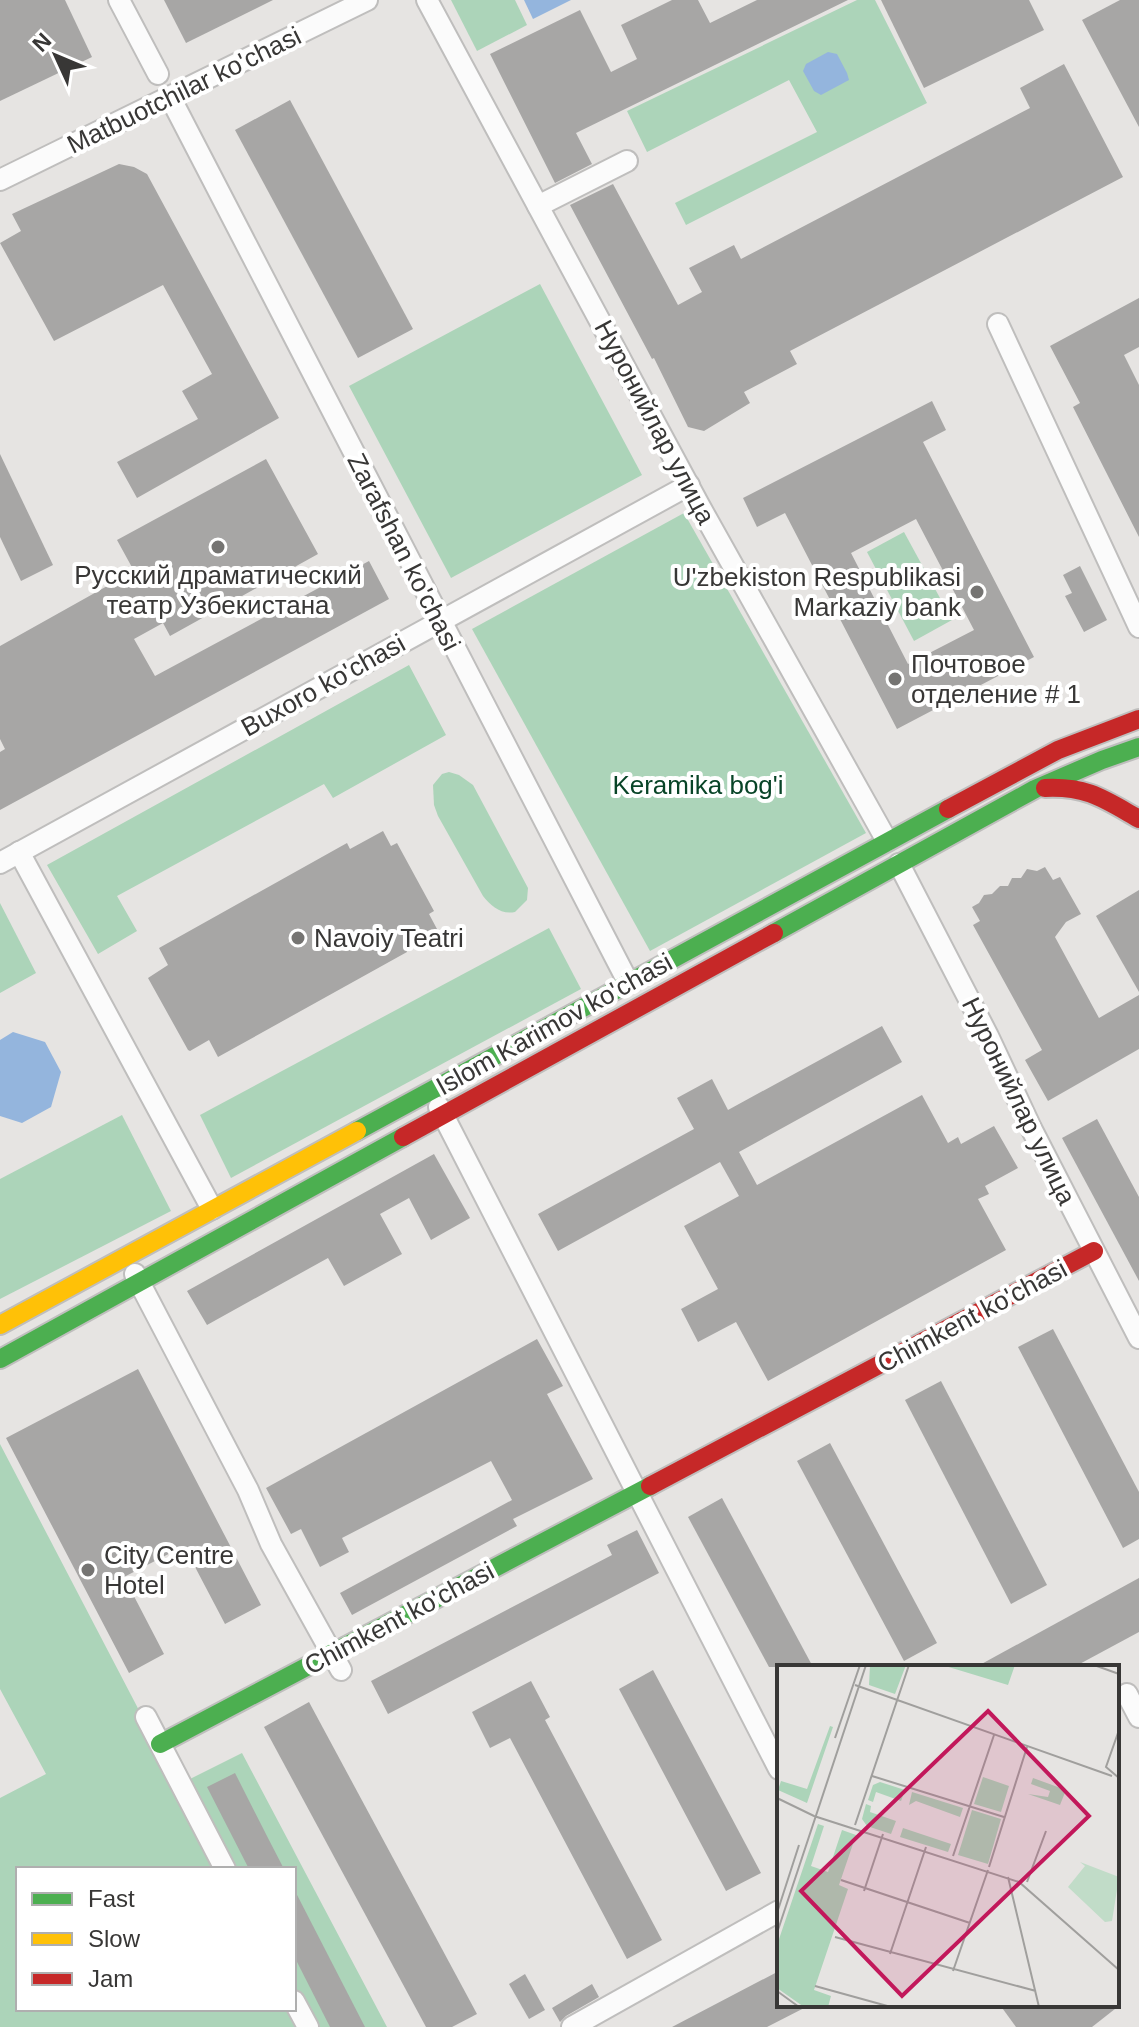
<svg xmlns="http://www.w3.org/2000/svg" width="1139" height="2027" font-family="Arial,sans-serif">
<style>
.forest{fill:#acd4b9;fill-rule:evenodd}
.water{fill:#94b5dd}
.building{fill:#a7a6a5;fill-rule:evenodd}
.lines{fill:none;stroke-linecap:round;stroke-linejoin:round}
.street-casing{stroke:#bfbebd;stroke-width:24}
.fast-casing{stroke:#bfbebd;stroke-width:22}
.slow-casing{stroke:#bfbebd;stroke-width:22}
.jam-casing{stroke:#bfbebd;stroke-width:22}
.street{stroke:#fbfbfb;stroke-width:20}
.fast{stroke:#4caf50;stroke-width:18}
.slow{stroke:#ffc107;stroke-width:18}
.jam{stroke:#c62828;stroke-width:18}
.poi-dot{fill:#757472;stroke:#fff;stroke-width:3}
.labels{text-anchor:middle;dominant-baseline:central;stroke-width:8;stroke-linejoin:round;paint-order:stroke}
.street-label{font-size:26px;fill:#383736;stroke:#fff}
.poi-label{font-size:26px;fill:#383736;stroke:#fff;text-anchor:start}
.park-label{font-size:26px;fill:#084427;stroke:#fff}
.inset-road{fill:none;stroke:#a09f9d;stroke-width:2}
.view{fill:#c2185b;fill-opacity:0.15;stroke:#c2185b;stroke-width:4}
.inset-edge{fill:none;stroke:#383736;stroke-width:4}
</style>
<rect width="100%" height="100%" fill="#e6e4e2"/>
<g class="forest">
<path d="M451 0H515L527 25 477 51Z"/>
<path d="M857 0H875L927 103 686 225 675 203 817 132 789 80 647 152 627 111Z"/>
<path d="M540 284 642 475 451 578 349 386Z"/>
<path d="M684 513 866 833 650 951 472 629Z"/>
<path d="M904 532 952 620 914 641 867 552Z"/>
<path d="M409 665 446 735 333 798 324 784 117 896 137 931 98 954 47 865Z"/>
<path d="M449 772 459 775 473 785 528 888 527 900 515 912C501 915 491 906 483 896L438 816 434 805 433 785 442 774Z"/>
<path d="M0 903 36 973 0 993Z"/>
<path d="M549 928 581 989 231 1178 200 1115Z"/>
<path d="M122 1115 171 1211 0 1299V1179Z"/>
<path d="M0 1444 178 1785 242 1753 387 2027H0V1798L46 1774 0 1689ZM18 1869H294V2009H18Z"/>
</g>
<g class="water">
<path d="M524 0H571L533 19Z"/>
<path d="M828 52 837 54 847 73 849 80 821 95 814 91 803 71 806 64Z"/>
<path d="M13 1032 45 1042 61 1072 51 1107 22 1123 0 1116V1040Z"/>
</g>
<g class="building">
<path d="M0 0H65L92 57 0 101Z"/>
<path d="M164 0H273L186 43Z"/>
<path d="M672 0H698L710 23 757 0H848L576 133 592 164 555 183 490 54 580 10 611 72 637 59 621 25Z"/>
<path d="M881 0H1029L1044 30 924 88Z"/>
<path d="M1120 0H1139V127L1082 20Z"/>
<path d="M1064 64 1123 177 790 351 797 364 744 392 750 403 704 431 688 427 654 358 652 359 570 205 613 184 678 305 702 292 689 268 734 245 741 259 1030 108 1020 88Z"/>
<path d="M290 100 413 329 358 358 235 130Z"/>
<path d="M119 164 134 167 147 174 279 418 137 498 117 462 198 419 182 391 212 374 163 285 54 341 0 243 21 231 12 214Z"/>
<path d="M1139 298V347L1124 355 1139 385V537L1073 407 1080 403 1050 346Z"/>
<path d="M932 401 946 430 923 442 1034 657 897 729 785 513 757 527 743 498ZM916 519 974 630 908 664 851 553Z"/>
<path d="M0 454 53 565 21 581 0 537Z"/>
<path d="M266 459 318 554 170 636 163 623 134 639 155 676 369 561 389 599 0 810V752L5 749 0 739V646L134 571 117 540Z"/>
<path d="M1080 566 1107 620 1084 632 1065 596 1072 593 1063 575Z"/>
<path d="M383 831 391 846 397 843 434 911 429 914 437 929 405 947 407 952 218 1057 209 1040 190 1051 188 1050 148 978 168 965 159 948 347 843 350 849Z"/>
<path d="M1045 867 1053 880 1060 877 1081 914 1066 922 1055 937 1099 1018 1139 995V1049L1048 1101 1025 1060 1042 1050 973 925 980 921 972 907 979 903 984 895 992 894 1000 886H1008L1012 878H1021L1027 869 1037 871Z"/>
<path d="M1139 890V992L1096 916Z"/>
<path d="M882 1026 902 1062 739 1152 757 1185 922 1095 948 1143 958 1137 961 1144 994 1126 1018 1168 985 1186 989 1194 978 1199 1006 1250 768 1381 736 1322 698 1342 681 1309 718 1289 684 1226 739 1196 720 1162 558 1251 538 1214 694 1129 677 1098 712 1079 728 1110Z"/>
<path d="M1097 1119 1139 1197V1281L1062 1138Z"/>
<path d="M434 1154 470 1218 431 1240 409 1198 380 1214 402 1254 344 1286 328 1258 207 1325 187 1291Z"/>
<path d="M1053 1329 1139 1492V1539L1123 1548 1018 1347Z"/>
<path d="M537 1339 563 1386 547 1394 593 1479 513 1519 517 1526 352 1615 340 1593 512 1500 491 1461 342 1538 349 1552 320 1567 301 1529 291 1534 266 1488Z"/>
<path d="M138 1369 261 1605 225 1624 184 1546 124 1577 164 1654 129 1673 6 1438Z"/>
<path d="M941 1381 1047 1585 1011 1604 905 1400Z"/>
<path d="M830 1443 937 1643 904 1661 797 1461Z"/>
<path d="M722 1498 813 1667H769L688 1517Z"/>
<path d="M637 1530 659 1573 388 1714 371 1681 612 1555 607 1545Z"/>
<path d="M1139 1578V1632L1074 1667H976Z"/>
<path d="M653 1670 761 1873 726 1891 619 1689Z"/>
<path d="M531 1681 550 1717 545 1720 662 1940 627 1959 510 1738 490 1748 472 1712Z"/>
<path d="M309 1702 477 2014 452 2027H426L264 1727Z"/>
<path d="M235 1773 269 1840 284 1869H249L207 1787Z"/>
<path d="M294 1889 365 2027H330L294 1956Z"/>
<path d="M779 1971V2005H810L767 2027H672Z"/>
<path d="M525 1974 545 2010 529 2019 509 1984Z"/>
<path d="M592 1984 599 1997 566 2016 560 2022 552 2008Z"/>
<path d="M1000 2005H1120L1092 2027H1016Z"/>
</g>
<g class="lines">
<g class="street-casing">
<g id="street">
<path d="M119 0 158 74"/>
<path d="M427 0 699 505 887 841"/>
<path d="M170 97 628 982"/>
<path d="M0 180 367 0"/>
<path d="M538 206 627 161"/>
<path d="M998 324 1139 627"/>
<path d="M19 852 212 1209"/>
<path d="M0 863 689 485"/>
<path d="M899 864 988 1036 1031 1128 1139 1338"/>
<path d="M439 1107 779 1769"/>
<path d="M135 1274 248 1490 271 1544 341 1670"/>
<path d="M1127 1694 1139 1717"/>
<path d="M146 1717 225 1869"/>
<path d="M294 2001 308 2027"/>
<path d="M572 2027 779 1911"/>
</g>
</g>
<g class="fast-casing">
<g id="fast">
<path d="M774 933 1035 789 1102 760 1139 747"/>
<path d="M357 1131 948 809"/>
<path d="M0 1359 403 1137"/>
<path d="M160 1744 650 1486"/>
</g>
</g>
<g class="slow-casing">
<path id="slow" d="M0 1325 357 1131"/>
</g>
<g class="jam-casing">
<g id="jam">
<path d="M1045 788C1087 786 1104 799 1139 819"/>
<path d="M948 809 1058 750 1139 719"/>
<path d="M403 1137 774 933"/>
<path d="M650 1486 1094 1251"/>
</g>
</g>
<use href="#street" class="street"/>
<use href="#fast" class="fast"/>
<use href="#slow" class="slow"/>
<use href="#jam" class="jam"/>
</g>
<g class="poi-dot">
<circle cx="218" cy="547" r="8"/>
<circle cx="977" cy="592" r="8"/>
<circle cx="895" cy="679" r="8"/>
<circle cx="298" cy="938" r="8"/>
<circle cx="88" cy="1570" r="8"/>
</g>
<g class="labels">
<g class="street-label">
<text transform="translate(184 90) rotate(-26)">Matbuotchilar ko'chasi</text>
<text transform="translate(655 422) rotate(62)">Нуронийлар улица</text>
<text transform="translate(404 552) rotate(63)">Zarafshan ko'chasi</text>
<text transform="translate(323 685) rotate(-29)">Buxoro ko'chasi</text>
<text transform="translate(554 1024) rotate(-29)">Islom Karimov ko'chasi</text>
<text transform="translate(1019 1101) rotate(64)">Нуронийлар улица</text>
<text transform="translate(972 1316) rotate(-28)">Chimkent ko'chasi</text>
<text transform="translate(399 1618) rotate(-28)">Chimkent ko'chasi</text>
</g>
<g class="poi-label">
<text x="218" y="575" text-anchor="middle">Русский драматический<tspan x="218" dy="30">театр Узбекистана</tspan></text>
<text x="961" y="577" text-anchor="end">U'zbekiston Respublikasi<tspan x="961" dy="30">Markaziy bank</tspan></text>
<text x="911" y="664">Почтовое<tspan x="911" dy="30">отделение # 1</tspan></text>
<text x="314" y="938">Navoiy Teatri</text>
<text x="104" y="1555">City Centre<tspan x="104" dy="30">Hotel</tspan></text>
</g>
<g class="park-label">
<text x="698" y="785">Keramika bog'i</text>
</g>
</g>
<g transform="translate(777 1665)">
<rect width="342" height="342" fill="#e6e4e2"/>
<path d="M303 197 342 212 335 256 328 257 291 222 308 201Z" fill="#c1dcc8"/>
<path d="M93 0H129L118 29 92 20ZM165 0H238L231 20ZM53 61 56 62 30 138 1 125 4 116 30 124ZM206 112 232 121 224 147 197 139ZM256 113 289 125 283 140 251 129 271 132 273 126 254 119ZM103 117 128 125 124 136 99 127 96 137 91 135 96 120ZM135 127 186 143 183 152 139 136 132 140ZM89 139 94 141 93 147 119 156 114 169 90 161 85 154ZM195 145 224 154 211 199 181 190ZM41 159 47 161 34 201 51 207 65 165 79 170 62 220 71 224 37 325 54 331 51 342H27L0 323V280ZM126 163 174 179 171 187 123 172Z" fill="#acd4b9"/>
<path class="inset-road" d="M317 0 342 9M78 20 335 111M342 65 329 102 342 113M58 73 83 0M95 111 227 152M0 133 37 151 242 217 342 305M78 160 132 0M176 191 217 70M212 202 250 82M231 212 262 342M64 215 193 258M250 217 269 166M87 226 106 169M0 248 22 180M0 268 89 0M58 272 259 326M113 289 149 182M176 306 211 205M38 321 114 342M0 326 22 342"/>
<path class="view" d="M211 46 312 151 125 331 24 226Z"/>
<rect width="342" height="342" class="inset-edge"/>
</g>
<rect x="16" y="1867" width="280" height="144" fill="#ffffff" stroke="#afafaf" stroke-width="2"/>
<rect x="32" y="1893" width="40" height="12" fill="#4caf50" stroke="#afafaf" stroke-width="2"/>
<text x="88" y="1907" font-size="24" fill="#383736">Fast</text>
<rect x="32" y="1933" width="40" height="12" fill="#ffc107" stroke="#afafaf" stroke-width="2"/>
<text x="88" y="1947" font-size="24" fill="#383736">Slow</text>
<rect x="32" y="1973" width="40" height="12" fill="#c62828" stroke="#afafaf" stroke-width="2"/>
<text x="88" y="1987" font-size="24" fill="#383736">Jam</text>
<g transform="translate(56 56) rotate(314)" stroke="#ffffff" stroke-width="6" paint-order="stroke">
<path d="M0-6L14 30L0 20L-14 30Z" fill="#383736"/>
<text y="-12" font-size="22" font-weight="bold" text-anchor="middle" fill="#383736">N</text>
</g>
</svg>
